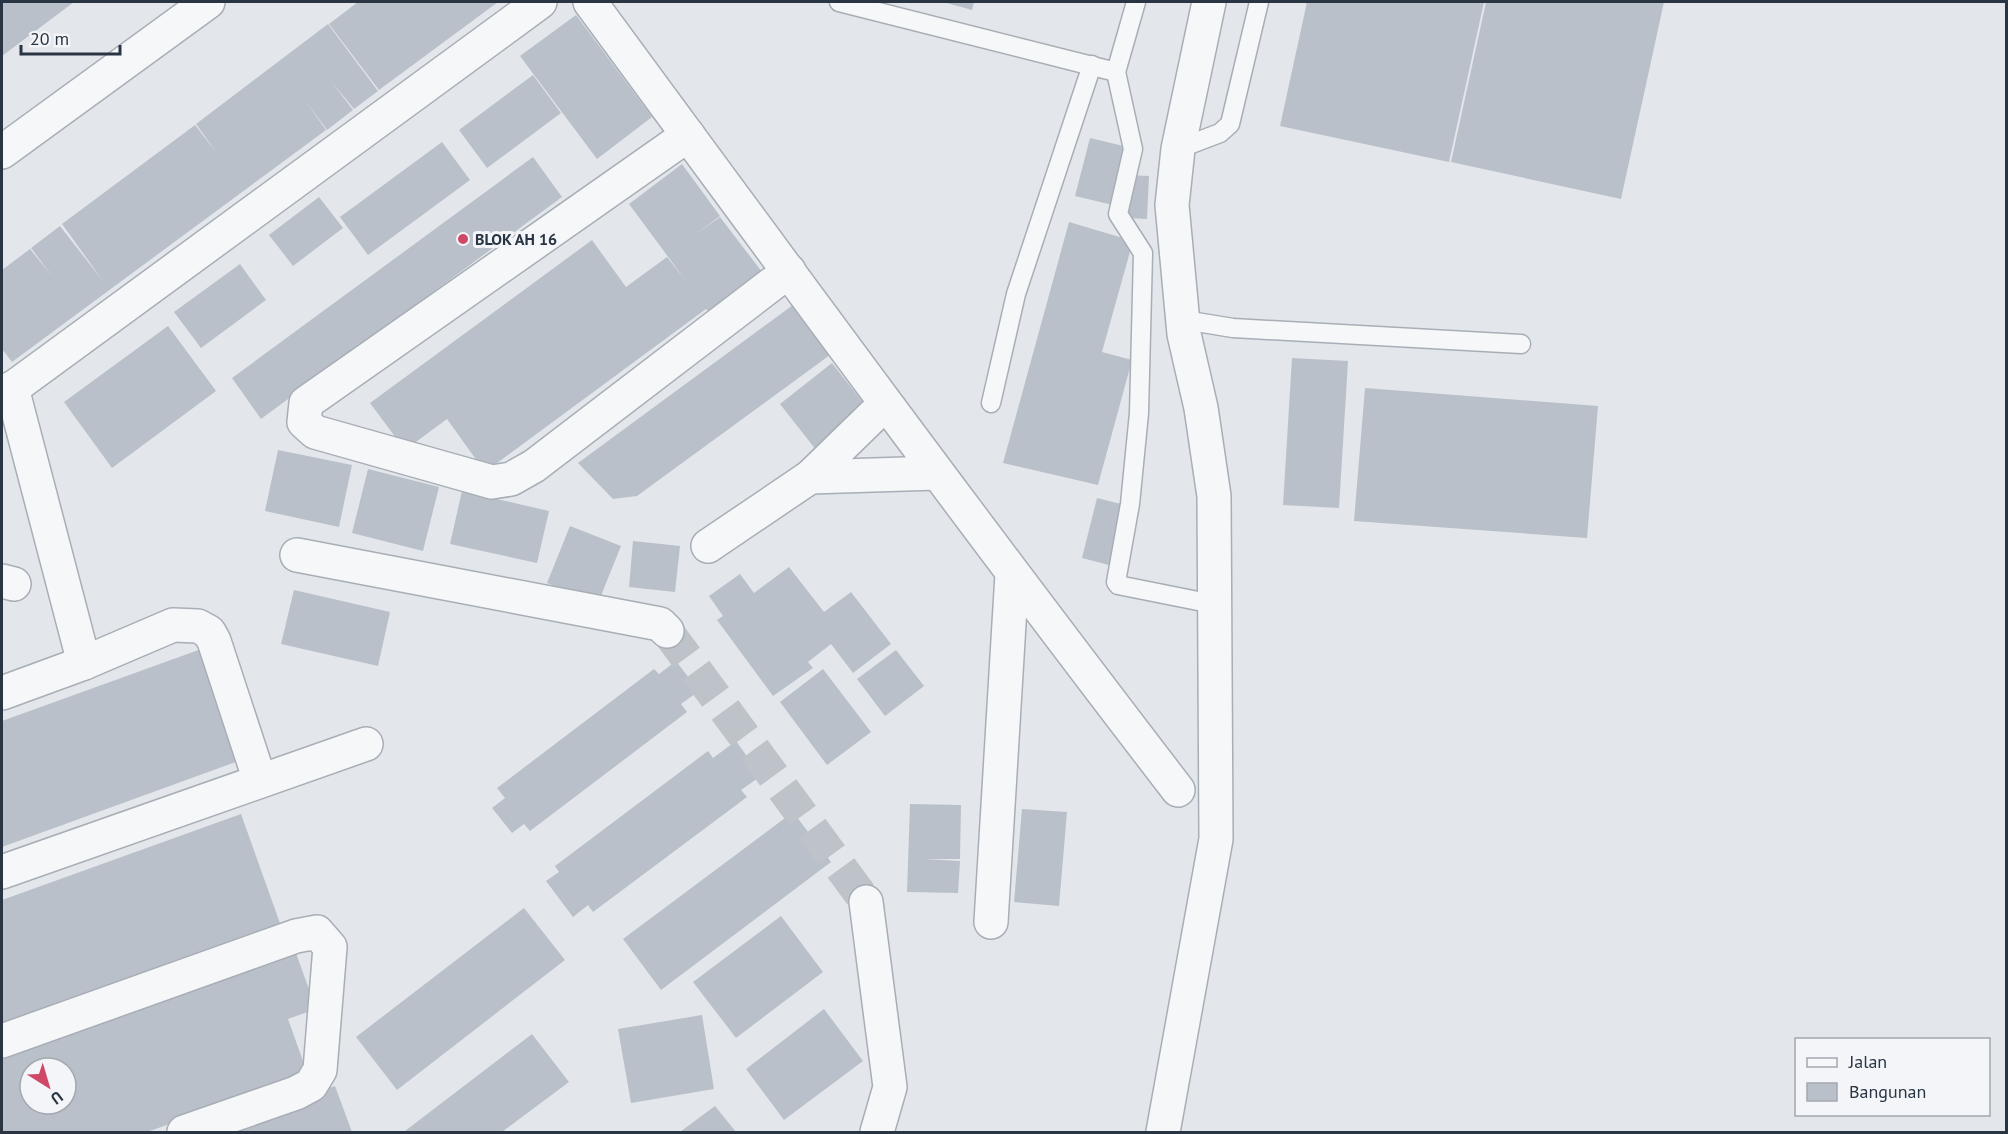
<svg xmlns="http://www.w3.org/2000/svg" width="2008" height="1134" font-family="'PT Sans',sans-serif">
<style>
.building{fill:#bac0c9;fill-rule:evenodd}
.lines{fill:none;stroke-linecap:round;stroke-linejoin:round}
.minor-tunnel{stroke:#bec3ca;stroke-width:33;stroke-dasharray:33 16;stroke-linecap:butt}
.service-casing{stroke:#a8aeb6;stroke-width:21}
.minor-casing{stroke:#a8aeb6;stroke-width:36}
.service{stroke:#f6f7f9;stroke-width:18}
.minor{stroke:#f6f7f9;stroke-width:33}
.poi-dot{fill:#d04867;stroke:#f3f5f8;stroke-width:2}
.labels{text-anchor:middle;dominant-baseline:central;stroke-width:6;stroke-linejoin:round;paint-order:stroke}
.poi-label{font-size:16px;font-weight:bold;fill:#2a3544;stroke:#f3f5f8;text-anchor:start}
</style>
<rect width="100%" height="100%" fill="#e3e7eb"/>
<g class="building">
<path d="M2 2H74L2 56Z"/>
<path d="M358 2H498L379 90 329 24Z"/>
<path d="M943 2H974L972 10Z"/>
<path d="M1307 2H1484L1449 162 1280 126Z"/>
<path d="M1486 2H1664L1621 199 1451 162Z"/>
<path d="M576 15 652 117 597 159 520 56Z"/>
<path d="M328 24 378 91 354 109 331 81 353 110 327 130 305 100 326 130 12 362 2 349V270L30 249 52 276 31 248 60 226 103 281 62 224 195 125 217 153 196 124Z"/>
<path d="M533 75 561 113 487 168 459 130Z"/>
<path d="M1090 138 1132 148 1117 206 1075 196Z"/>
<path d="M442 142 470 180 368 255 340 217Z"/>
<path d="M533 157 562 197 261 419 232 378Z"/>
<path d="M682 164 720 216 696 234 720 217 762 272 708 311 706 309 485 472 447 419 405 450 370 403 592 240 626 287 667 257 686 281 629 204Z"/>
<path d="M1129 175 1149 176 1147 219 1126 218Z"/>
<path d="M319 197 343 228 293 266 269 235Z"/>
<path d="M1069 222 1133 241 1102 352 1132 360 1098 485 1003 463Z"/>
<path d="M240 264 266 300 201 348 174 312Z"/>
<path d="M797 302 834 352 637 496 613 499 578 463Z"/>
<path d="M168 326 216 391 112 468 64 402Z"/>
<path d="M1292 358 1348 361 1339 508 1283 505Z"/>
<path d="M832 363 872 414 820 455 780 404Z"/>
<path d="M1365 388 1598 406 1587 538 1354 521Z"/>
<path d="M278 450 352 465 339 527 265 511Z"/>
<path d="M368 469 439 487 423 551 352 533Z"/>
<path d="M462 491 549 511 537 563 450 544Z"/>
<path d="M1097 498 1125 505 1109 565 1082 558Z"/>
<path d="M570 526 621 546 598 603 547 583Z"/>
<path d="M633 541 680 546 675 592 629 587Z"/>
<path d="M789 567 824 612 851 592 891 644 853 673 831 644 808 662 813 668 773 696 717 620 723 616 709 596 740 574 754 593Z"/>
<path d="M294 590 390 612 378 666 281 644Z"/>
<path d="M204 648 244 759 2 847V721Z"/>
<path d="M896 650 924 686 885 716 857 679Z"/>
<path d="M676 661 699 691 681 704 687 712 530 831 524 824 512 833 492 808 505 798 497 788 654 669 659 674Z"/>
<path d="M823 669 871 732 827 765 780 702Z"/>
<path d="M736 741 761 776 741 790 747 797 593 912 588 905 573 917 546 881 559 872 555 866 708 751 713 758Z"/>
<path d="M910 804 961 805 960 859H924L960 861 958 893 907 892Z"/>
<path d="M1022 809 1067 812 1059 906 1014 902Z"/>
<path d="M793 812 831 862 661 990 623 939Z"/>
<path d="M241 814 281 926 2 1026V900Z"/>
<path d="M524 908 565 960 397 1090 356 1037Z"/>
<path d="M781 916 823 972 736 1038 693 982Z"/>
<path d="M296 953 316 1009 288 1019 308 1075 147 1132H2V1059ZM30 1068H66V1104H30Z"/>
<path d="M824 1009 863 1061 784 1120 746 1069Z"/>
<path d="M702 1015 714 1089 631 1103 618 1029Z"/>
<path d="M532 1034 569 1082 502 1132H406L405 1131Z"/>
<path d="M335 1086 352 1132H206Z"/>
<path d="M715 1106 736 1132H680Z"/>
</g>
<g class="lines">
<path class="minor-tunnel" d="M667 631 866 902"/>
<g class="service-casing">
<g id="service">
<path d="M839 2 1116 72 1136 2"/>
<path d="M1116 72 1133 149 1118 214 1143 253 1139 413 1130 504 1116 582 1118 585 1213 604"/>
<path d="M1178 149 1220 133 1230 124 1259 2"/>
<path d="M1184 320 1233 328 1521 344"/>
<path d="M991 403 1016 294 1092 65"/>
</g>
</g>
<g class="minor-casing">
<g id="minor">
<path d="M590 2C784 266 978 530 1178 790"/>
<path d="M688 135 306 403 304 422 315 432 492 482 511 479 534 466 789 271"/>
<path d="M2 152 208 2"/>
<path d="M12 388 84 663"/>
<path d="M2 396 540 2"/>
<path d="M810 477 937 473"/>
<path d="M708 546 810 477 885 404"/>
<path d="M297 555 660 624 667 631"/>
<path d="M2 581 14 584"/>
<path d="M2 693 84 663 173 625 198 626 209 632 214 641 260 781"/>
<path d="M2 872 366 744"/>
<path d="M866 902 890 1087 877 1132"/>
<path d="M991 922 1012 574"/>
<path d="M2 1041 296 936 317 932 330 947 320 1070 311 1085 296 1093 184 1132"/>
<path d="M1163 1132 1216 839 1214 496 1201 408 1184 334 1172 205 1178 149 1209 2"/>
</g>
</g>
<use href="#service" class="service"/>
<use href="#minor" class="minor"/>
</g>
<circle class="poi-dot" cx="463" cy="239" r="6"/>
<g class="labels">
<g class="poi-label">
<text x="475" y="239">BLOK AH 16</text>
</g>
</g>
<rect width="2008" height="1134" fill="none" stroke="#2a3544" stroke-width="6"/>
<rect x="1795" y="1038" width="195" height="78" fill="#f3f5f8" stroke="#a3a8b0" stroke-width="1.5"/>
<rect x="1807" y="1058" width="30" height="9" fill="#f6f7f9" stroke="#a3a8b0" stroke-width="1.5"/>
<text x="1849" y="1068" font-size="18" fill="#2a3544">Jalan</text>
<rect x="1807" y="1083" width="30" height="18" fill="#bac0c9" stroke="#a3a8b0" stroke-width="1.5"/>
<text x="1849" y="1098" font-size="18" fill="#2a3544">Bangunan</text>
<g transform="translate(48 1086) rotate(143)"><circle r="28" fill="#f3f5f8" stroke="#a3a8b0" stroke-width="1.5"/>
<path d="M0-4.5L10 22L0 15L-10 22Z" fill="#d04867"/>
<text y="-9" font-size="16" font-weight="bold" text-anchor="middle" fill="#2a3544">U</text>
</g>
<path d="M21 45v9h99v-9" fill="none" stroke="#2a3544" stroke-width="3"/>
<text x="30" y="45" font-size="18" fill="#2a3544" stroke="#f3f5f8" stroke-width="4.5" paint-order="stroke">20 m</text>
</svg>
